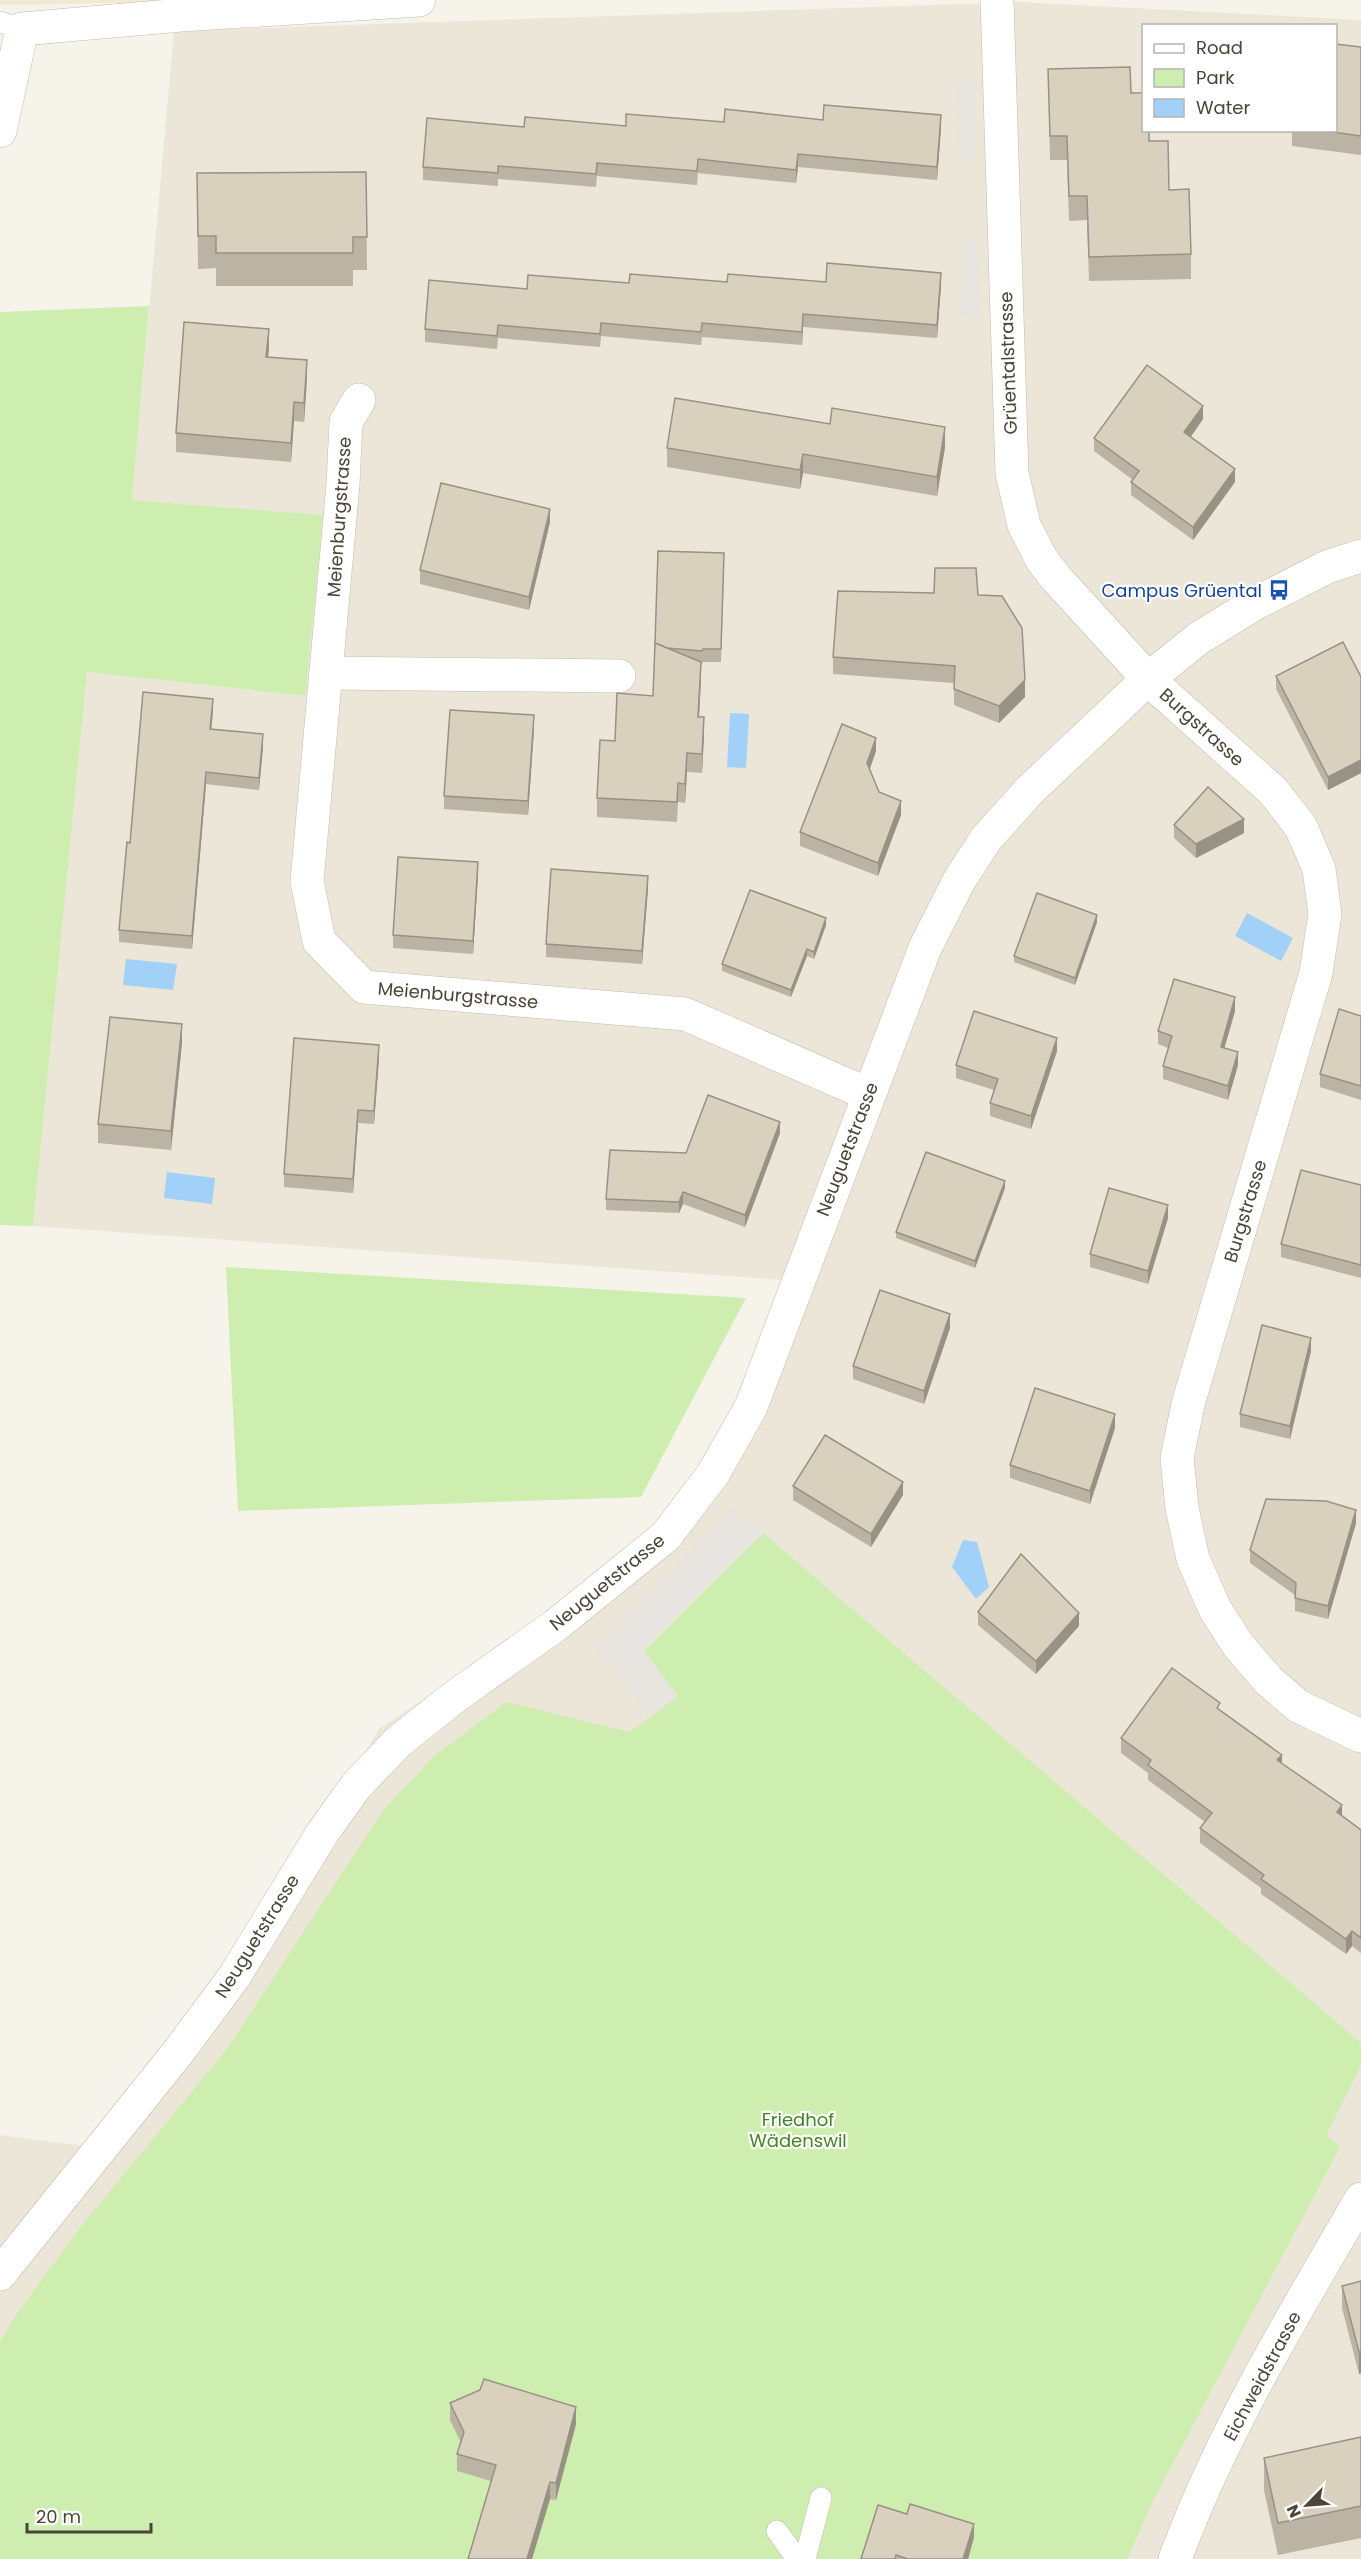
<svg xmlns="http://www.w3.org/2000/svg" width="1361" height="2559" font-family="Poppins,sans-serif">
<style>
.residential{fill:#ebe6d7;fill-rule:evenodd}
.education{fill:#f1ead2}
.green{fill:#ceeeaf}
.parking{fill:#e8e5e1}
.water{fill:#a1d0f8}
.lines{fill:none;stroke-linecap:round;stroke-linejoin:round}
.service-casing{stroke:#c3bcab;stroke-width:22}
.minor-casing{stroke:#c3bcab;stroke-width:34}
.service{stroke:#fff;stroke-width:21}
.minor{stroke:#fff;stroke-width:33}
.wall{fill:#bbb3a3}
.shaded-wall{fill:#989285}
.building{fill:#d9d0be;stroke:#989285;stroke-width:1.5}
.labels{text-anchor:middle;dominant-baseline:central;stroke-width:4.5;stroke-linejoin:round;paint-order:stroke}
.street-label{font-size:18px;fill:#4b4437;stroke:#fff}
.transit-label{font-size:18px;fill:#164399;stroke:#fff;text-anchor:end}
.park-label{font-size:18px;fill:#428522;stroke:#fff}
</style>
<rect width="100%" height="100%" fill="#f6f3ea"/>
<path class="residential" d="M1019 2 1361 20V2559H0V2135L99 2148 234 1977 379 1729 666 1536 751 1407 798 1281 33 1226 87 672 304 696 323 515 132 500 174 31ZM1144 26H1336V130H1144Z"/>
<path class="education" d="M0 0H237L19 5H0Z"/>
<g class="green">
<path d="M149 306 132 500 323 515 305 696 87 672 33 1226 0 1225V312Z"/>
<path d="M226 1267 746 1298 641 1497 238 1511Z"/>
<path d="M763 1533 1361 2043V2065L1326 2136 1340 2147 1153 2501 1127 2559H0V2342L16 2315 83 2224 227 2049 382 1812 434 1756 506 1702 630 1732 678 1696 644 1651Z"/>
</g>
<g class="parking">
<path d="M958 82H973L974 158 959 157Z"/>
<path d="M961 240H977L978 316H962Z"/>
<path d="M732 1508 763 1533 644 1651 678 1696 651 1716 595 1648 621 1625Z"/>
</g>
<g class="water">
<path d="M730 713 749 714 746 768 727 767Z"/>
<path d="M1247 913 1293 938 1281 961 1235 936Z"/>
<path d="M126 959 177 964 173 990 123 985Z"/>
<path d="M167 1172 215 1178 212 1204 164 1198Z"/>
<path d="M963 1540 977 1542 989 1587 976 1599 952 1567Z"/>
</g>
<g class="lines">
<g class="service-casing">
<g id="service">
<path d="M0 22 22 29"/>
<path d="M777 2531 797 2559"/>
<path d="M805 2559 821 2498"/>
</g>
</g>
<g class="minor-casing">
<g id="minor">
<path d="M997 0 1012 473 1024 525 1042 560 1056 578 1148 679 1273 791 1301 827 1319 869 1325 914 1316 973 1188 1404 1177 1458 1182 1508 1193 1559 1215 1609 1238 1645 1269 1681 1298 1706 1361 1736"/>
<path d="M0 131 22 29 181 15 419 0"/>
<path d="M359 400 346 422 343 484 307 881 319 941 364 987 685 1014 868 1094"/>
<path d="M326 673 619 676"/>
<path d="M0 2274 179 2051 234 1977 323 1832 356 1786 398 1742 453 1698 556 1625 666 1536 713 1474 751 1407 925 948 960 879 986 839 1030 790 1148 679 1199 638 1256 603 1327 567 1361 556"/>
<path d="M1175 2559C1222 2432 1293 2316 1361 2199"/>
</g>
</g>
<use href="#service" class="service"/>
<use href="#minor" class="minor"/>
</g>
<g class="wall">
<path d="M1361 47V155L1292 146V130H1335Z"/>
<path d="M1048 69 1131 93 1169 190 1191 254V279L1089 281 1087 220 1069 221 1067 160H1050Z"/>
<path d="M823 120 941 128 937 180 798 167 796 183 698 173 697 185 597 176 596 187 498 179V186L423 180V167L524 127 626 126Z"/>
<path d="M366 172 367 270H353V286H216V268L198 269 197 173Z"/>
<path d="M727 282H826L941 286 937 338 803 327 802 345 702 337 701 345 601 336 600 347 498 338 497 349 425 342V329L527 289 629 283Z"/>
<path d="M269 348 268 357 307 379 304 422 294 421 291 462 176 452V433Z"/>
<path d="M1203 419 1191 437 1235 482 1193 540 1131 495V482L1133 480 1094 451V438Z"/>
<path d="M945 447 937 496 803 473 800 489 667 467V448Z"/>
<path d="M550 522 529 610 420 584V570Z"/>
<path d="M658 551 724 566 721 662H703L702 664H701L699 717 704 736 702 773 687 772 685 803 678 802 677 822 597 817V798L615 741 653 696Z"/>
<path d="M978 595 1025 697 999 723 954 705V683L833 674V657Z"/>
<path d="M1276 676 1361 677V773L1328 790 1276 689Z"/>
<path d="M213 711 211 729 263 747 259 790 206 784 192 949 119 942V930L130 843Z"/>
<path d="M534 729 528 815 444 809V796Z"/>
<path d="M876 751 870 769 879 792 901 815 878 876 800 846V832Z"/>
<path d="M1174 825 1244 833 1196 858 1174 838Z"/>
<path d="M478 875 473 954 393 948V935Z"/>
<path d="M648 889 642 964 546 957V944Z"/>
<path d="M1097 922 1075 985 1014 962V956Z"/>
<path d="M826 925 814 959 807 956 791 997 722 971V964Z"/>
<path d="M1235 1011 1224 1048 1238 1065 1228 1100 1163 1079V1066L1168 1048 1158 1044V1031Z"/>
<path d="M1361 1016V1100L1320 1087V1074Z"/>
<path d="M182 1043 171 1150 98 1143V1124Z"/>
<path d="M1057 1051 1031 1129 990 1116V1103L994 1090 956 1078V1065Z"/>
<path d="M379 1058 374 1124 358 1123 353 1193 284 1187V1174Z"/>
<path d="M780 1133 745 1227 683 1204 679 1213 606 1210V1199Z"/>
<path d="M1361 1185V1278L1281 1257V1244Z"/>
<path d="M1005 1188 975 1268 896 1238V1232Z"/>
<path d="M1168 1218 1148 1284 1090 1267V1254Z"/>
<path d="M950 1328 924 1404 853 1379V1366Z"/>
<path d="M1311 1351 1290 1439 1240 1427V1414Z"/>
<path d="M1115 1428 1090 1504 1010 1478V1465Z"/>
<path d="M793 1486 903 1495 871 1547 793 1500Z"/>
<path d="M1356 1523 1328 1619 1295 1611V1595L1250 1563V1550Z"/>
<path d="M978 1612 1079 1626 1036 1674 978 1625Z"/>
<path d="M1220 1710 1342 1816 1361 1830V1953L1352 1946 1346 1954 1261 1894V1888L1200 1843V1828L1205 1822 1148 1780V1773L1121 1753V1738Z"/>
<path d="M1361 2281V2373L1359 2374 1342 2308V2286Z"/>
<path d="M450 2403 576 2424 556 2500 550 2499 532 2559H468L491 2481 457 2471V2454L461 2443 450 2420Z"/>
<path d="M1361 2437V2538L1278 2555 1264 2490V2458Z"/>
<path d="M974 2537 968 2559H861Z"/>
</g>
<g class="shaded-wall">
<path d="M941 115V128L937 180V167Z"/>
<path d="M798 154V167L796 183V170Z"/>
<path d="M941 273V286L937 338V325Z"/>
<path d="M803 314V327L802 345V332Z"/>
<path d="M269 329V348L266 376V357Z"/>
<path d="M307 360V379L304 422V403Z"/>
<path d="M294 402V421L291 462V443Z"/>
<path d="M1203 406V419L1184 446V432Z"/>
<path d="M945 427V447L937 496V477Z"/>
<path d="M803 454V473L800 489V470Z"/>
<path d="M1235 469V482L1193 540V527Z"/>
<path d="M550 509V522L529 610V597Z"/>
<path d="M701 662V681L698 736V717Z"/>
<path d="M1025 680V697L999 723V706Z"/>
<path d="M213 699V711L210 742V729Z"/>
<path d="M534 715V729L528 815V801Z"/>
<path d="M704 717V736L702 773V754Z"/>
<path d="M263 734V747L259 790V778Z"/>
<path d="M876 738V751L867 776V763Z"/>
<path d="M687 753V772L685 803V784Z"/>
<path d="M1361 760V773L1328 790V777Z"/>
<path d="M206 772V784L192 949V936Z"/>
<path d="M901 801V815L878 876V863Z"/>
<path d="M1244 819V833L1196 858V844Z"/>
<path d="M478 862V875L473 954V941Z"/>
<path d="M648 876V889L642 964V951Z"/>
<path d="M1097 915V922L1075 985V978Z"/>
<path d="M826 918V925L814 959V952Z"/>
<path d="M807 949V956L791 997V990Z"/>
<path d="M1235 997V1011L1221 1060V1047Z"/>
<path d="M182 1024V1043L171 1150V1131Z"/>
<path d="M1057 1038V1051L1031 1129V1116Z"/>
<path d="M379 1045V1058L374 1124V1111Z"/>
<path d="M1238 1052V1065L1228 1100V1086Z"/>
<path d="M358 1110V1123L353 1193V1179Z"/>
<path d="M780 1122V1133L745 1227V1215Z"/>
<path d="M1005 1181V1188L975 1268V1261Z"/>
<path d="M683 1192V1204L679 1213V1202Z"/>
<path d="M1168 1205V1218L1148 1284V1271Z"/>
<path d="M950 1314V1328L924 1404V1391Z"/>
<path d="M1311 1338V1351L1290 1439V1426Z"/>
<path d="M1115 1414V1428L1090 1504V1491Z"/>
<path d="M903 1482V1495L871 1547V1534Z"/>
<path d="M1356 1510V1523L1328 1619V1606Z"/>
<path d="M1079 1613V1626L1036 1674V1661Z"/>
<path d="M1282 1755V1769L1277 1760Z"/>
<path d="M1342 1805V1820L1337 1812Z"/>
<path d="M1352 1931V1946L1346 1954V1939Z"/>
<path d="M1361 2351V2373L1359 2374V2352Z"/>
<path d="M576 2407V2424L556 2500V2483Z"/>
<path d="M550 2482V2499L532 2559H527Z"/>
<path d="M974 2524V2537L968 2559H963Z"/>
</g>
<g class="building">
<path d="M1335 44 1361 47V136L1318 130H1335Z"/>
<path d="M1130 67 1131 93H1143V130H1149V141H1168L1169 190 1189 189 1191 254 1089 257 1087 196H1069L1067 136H1050L1048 69Z"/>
<path d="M824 105 941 115 937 167 798 154 796 170 698 159 697 171 597 163 596 174 498 166V173L423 167 427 118 524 127 525 117 626 126V114L724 122 725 109 823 120Z"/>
<path d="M366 172 367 237H353V253H216V236H198L197 173Z"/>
<path d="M827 263 941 273 937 325 803 314 802 332 702 323 701 332 601 323 600 334 498 325 497 336 425 329 429 280 527 289 528 275 629 283 630 274 727 282 728 274 826 282Z"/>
<path d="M184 322 269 329 266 357 307 360 304 403 294 402 291 443 176 433Z"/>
<path d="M1147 365 1203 406 1184 432 1235 469 1193 527 1131 482 1139 471 1094 438Z"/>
<path d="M675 398 830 424 832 408 945 427 937 477 803 454 800 470 667 448Z"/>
<path d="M441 483 550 509 529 597 420 570Z"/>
<path d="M658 551 724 553 721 649H703L702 651 667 648 655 643Z"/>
<path d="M935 568H976L978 595 1002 596 1022 628 1025 680 999 706 954 689 955 666 833 657 838 591 934 593Z"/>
<path d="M1343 642 1361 677V760L1328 777 1276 676Z"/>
<path d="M655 643 701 662 698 717H704L702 754 687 753 685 784 678 783 677 802 597 798 600 740 615 741 617 693 653 696Z"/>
<path d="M143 692 213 699 210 729 263 734 259 778 206 772 192 936 119 930 127 842 130 843Z"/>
<path d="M450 710 534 715 528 801 444 796Z"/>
<path d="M842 724 876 738 867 763 879 792 901 801 878 863 800 832Z"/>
<path d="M1208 787 1244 819 1196 844 1174 825Z"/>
<path d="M398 857 478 862 473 941 393 935Z"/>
<path d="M551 869 648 876 642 951 546 944Z"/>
<path d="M750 890 826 918 814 952 807 949 791 990 722 964Z"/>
<path d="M1037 893 1097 915 1075 978 1014 956Z"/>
<path d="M1174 979 1235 997 1221 1047 1238 1052 1228 1086 1163 1066 1172 1036 1158 1031Z"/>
<path d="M1339 1009 1361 1016V1086L1320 1074Z"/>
<path d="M974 1011 1057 1038 1031 1116 990 1103 998 1079 956 1065Z"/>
<path d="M110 1017 182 1024 171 1131 98 1124Z"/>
<path d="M294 1038 379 1045 374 1111 358 1110 353 1179 284 1174Z"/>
<path d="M708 1095 780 1122 745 1215 683 1192 679 1202 606 1199 610 1150 686 1153Z"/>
<path d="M926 1152 1005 1181 975 1261 896 1232Z"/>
<path d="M1301 1170 1361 1185V1265L1281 1244Z"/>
<path d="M1109 1188 1168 1205 1148 1271 1090 1254Z"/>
<path d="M880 1290 950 1314 924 1391 853 1366Z"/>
<path d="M1262 1325 1311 1338 1290 1426 1240 1414Z"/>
<path d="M1035 1388 1115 1414 1090 1491 1010 1465Z"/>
<path d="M825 1435 903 1482 871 1534 793 1486Z"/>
<path d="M1266 1499 1326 1501 1356 1510 1328 1606 1295 1598 1296 1583 1250 1550Z"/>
<path d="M1021 1554 1079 1613 1036 1661 978 1612Z"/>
<path d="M1172 1668 1220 1703 1217 1708 1282 1755 1277 1760 1342 1805 1337 1812 1361 1830V1938L1352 1931 1346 1939 1261 1879 1264 1875 1200 1828 1212 1813 1148 1765 1151 1760 1121 1738Z"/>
<path d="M1361 2281V2351L1359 2352 1342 2286Z"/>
<path d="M484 2379 576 2407 556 2483 550 2482 527 2559H468L496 2465 457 2454 464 2432 450 2403 480 2390Z"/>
<path d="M1361 2437V2506L1278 2523 1264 2458Z"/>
<path d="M910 2504 974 2524 963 2559H908L896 2555 895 2559H861L878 2505 907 2514Z"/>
</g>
<defs>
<g id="bus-bare" transform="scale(1.62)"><path d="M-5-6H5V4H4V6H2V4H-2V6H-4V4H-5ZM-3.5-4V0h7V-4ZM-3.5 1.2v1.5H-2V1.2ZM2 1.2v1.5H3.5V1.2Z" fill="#1a4fb4" stroke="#fff" stroke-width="2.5" paint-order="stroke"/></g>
</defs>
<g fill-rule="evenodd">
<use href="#bus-bare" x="1279" y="590"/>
</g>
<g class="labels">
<g class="street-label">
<text transform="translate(1008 363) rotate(-92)">Grüentalstrasse</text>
<text transform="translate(339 517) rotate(-86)">Meienburgstrasse</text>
<text transform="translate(1202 727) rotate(42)">Burgstrasse</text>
<text transform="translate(458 995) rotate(5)">Meienburgstrasse</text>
<text transform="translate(847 1149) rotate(-69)">Neuguetstrasse</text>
<text transform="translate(1245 1211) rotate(-73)">Burgstrasse</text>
<text transform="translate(607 1582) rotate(-39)">Neuguetstrasse</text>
<text transform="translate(257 1936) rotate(-58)">Neuguetstrasse</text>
<text transform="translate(1262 2376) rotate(-62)">Eichweidstrasse</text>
</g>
<g class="transit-label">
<text x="1262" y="590">Campus Grüental</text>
</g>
<g class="park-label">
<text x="798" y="2119">Friedhof<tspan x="798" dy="21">Wädenswil</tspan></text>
</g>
</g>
<rect x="1142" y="24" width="195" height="108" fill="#ffffff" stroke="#b7b4af" stroke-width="1.5"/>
<rect x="1154" y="44" width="30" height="9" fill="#ffffff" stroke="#b7b4af" stroke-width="1.5"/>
<text x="1196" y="54" font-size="18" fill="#4b4437">Road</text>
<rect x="1154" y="69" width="30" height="18" fill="#ceeeaf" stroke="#b7b4af" stroke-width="1.5"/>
<text x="1196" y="84" font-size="18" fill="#4b4437">Park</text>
<rect x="1154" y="99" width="30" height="18" fill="#a1d0f8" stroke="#b7b4af" stroke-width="1.5"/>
<text x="1196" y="114" font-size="18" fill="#4b4437">Water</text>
<g transform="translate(1307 2505) rotate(245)" stroke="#ffffff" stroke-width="4.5" paint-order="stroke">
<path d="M0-4.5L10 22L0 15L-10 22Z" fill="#4b4437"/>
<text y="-9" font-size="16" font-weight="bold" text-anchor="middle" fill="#4b4437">N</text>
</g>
<path d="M27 2523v9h124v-9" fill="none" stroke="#4b4437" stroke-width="3"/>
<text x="36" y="2523" font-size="18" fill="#4b4437" stroke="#ffffff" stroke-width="4.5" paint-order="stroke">20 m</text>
</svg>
